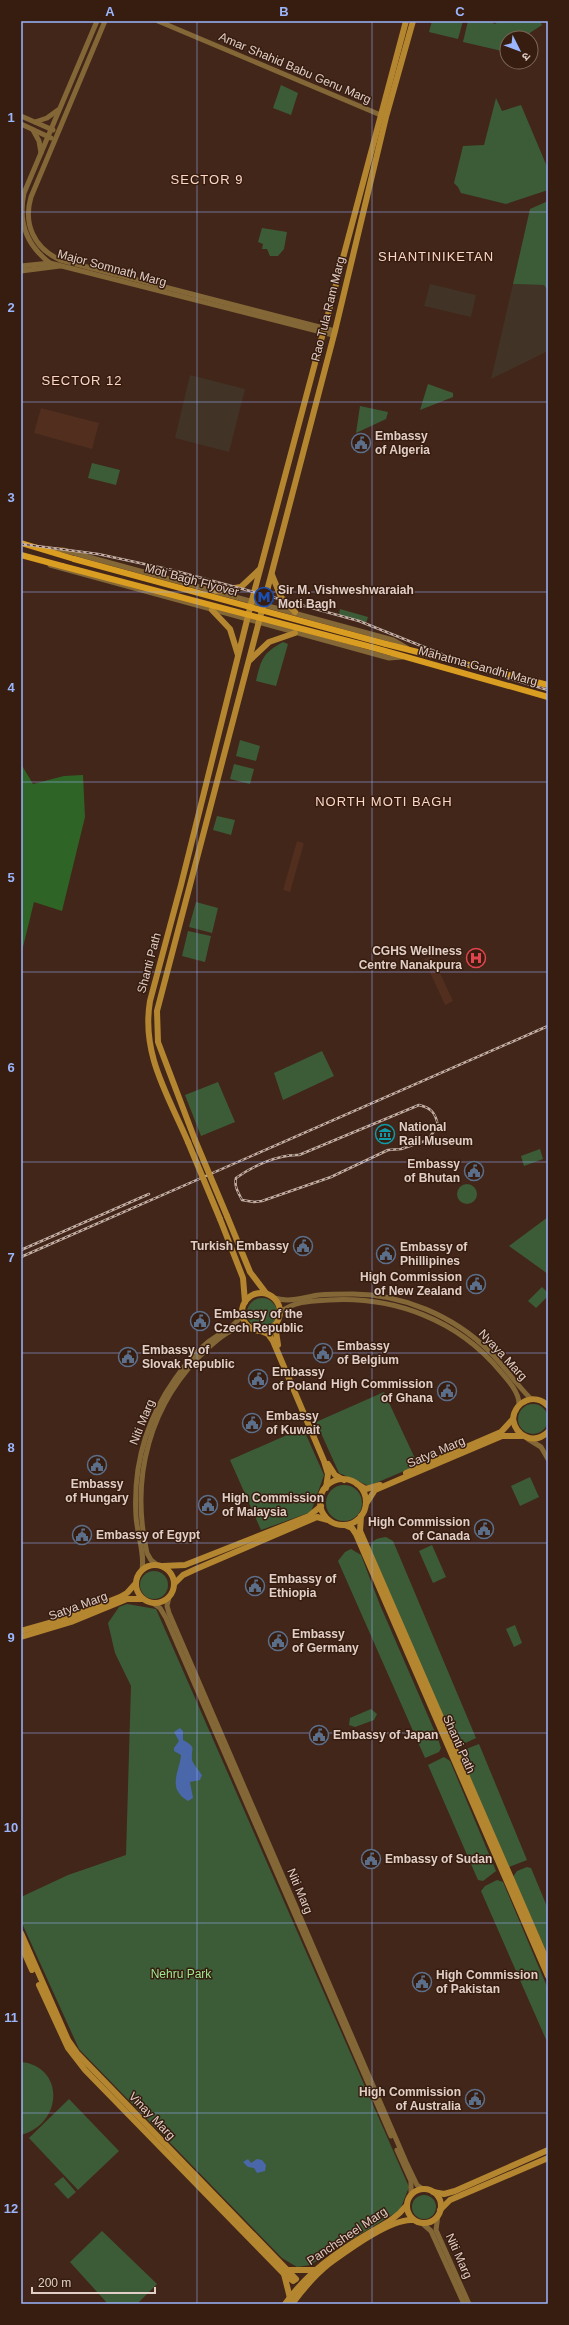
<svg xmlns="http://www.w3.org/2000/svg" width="569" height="2325" font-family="Arial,'Noto Sans Devanagari',sans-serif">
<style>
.built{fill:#512e1e}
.education{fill:#413326}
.green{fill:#3c5c37}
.forest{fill:#2f6427}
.water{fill:#4a67a9}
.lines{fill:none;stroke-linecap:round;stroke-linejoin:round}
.stream{stroke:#4a67a9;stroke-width:1}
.tertiary{stroke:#846736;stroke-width:5}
.secondary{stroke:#b48630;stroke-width:6}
.primary{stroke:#d99d22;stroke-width:6}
.rail-casing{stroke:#c4afa6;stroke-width:2.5}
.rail{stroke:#371d10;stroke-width:1;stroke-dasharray:3;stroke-linecap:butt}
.secondary-bridge{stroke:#b48630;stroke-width:6}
.primary-bridge{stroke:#d99d22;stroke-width:6}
.grid{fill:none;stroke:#9bb5fd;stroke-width:1;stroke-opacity:0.55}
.labels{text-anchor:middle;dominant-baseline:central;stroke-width:3;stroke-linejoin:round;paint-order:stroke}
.street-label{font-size:12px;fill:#e1cec6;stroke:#371d10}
.poi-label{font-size:12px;font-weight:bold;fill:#e1cec6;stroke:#371d10;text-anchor:start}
.park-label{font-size:12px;fill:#9eea92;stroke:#371d10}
.neighbourhood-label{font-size:13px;letter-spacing:1px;fill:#fcd7c7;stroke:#371d10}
.neatline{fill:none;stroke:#9bb5fd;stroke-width:1.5}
.grid-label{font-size:13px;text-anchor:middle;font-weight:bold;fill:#9bb5fd}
</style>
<rect width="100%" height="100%" fill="#42261a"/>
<g class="built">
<path d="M41 408 99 423 92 449 34 433Z"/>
<path d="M297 841 304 843 290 892 283 890Z"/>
<path d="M432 956 453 1001 445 1005 424 959Z"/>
</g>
<g class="education">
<path d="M430 284 476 295 471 317 424 306Z"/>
<path d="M513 284 544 285 548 291V351L491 379Z"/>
<path d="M190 375 245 389 229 452 175 438Z"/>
</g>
<g class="green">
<path d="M432 21H463L458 39 429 32Z"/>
<path d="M468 21H489L495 24 498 21H540L542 25 522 38H507V48L502 51 463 42Z"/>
<path d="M281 85 298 93 291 115 273 108Z"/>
<path d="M496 98 502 111 521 105 548 169V190L506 204 461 193 458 187 454 183 463 146 484 145Z"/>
<path d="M548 201V291L544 285 513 284 530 209Z"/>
<path d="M262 228 287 232 284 249 278 256H270L267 249H262L263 244 258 242Z"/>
<path d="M428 384 453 393V397L420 410Z"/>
<path d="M360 406 388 412 386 419 356 433Z"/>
<path d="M92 463 120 470 116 485 88 478Z"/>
<path d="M340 609 368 617 366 623 339 615Z"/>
<path d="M283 642 288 644 276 686 256 681C261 659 263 653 283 642Z"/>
<path d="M240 740 260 746 256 761 236 756Z"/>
<path d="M234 764 254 769 250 784 230 779Z"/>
<path d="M217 816 235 820 231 835 213 830Z"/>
<path d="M196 902 218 908 212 933 189 927Z"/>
<path d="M188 931 211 936 205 962 182 956Z"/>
<path d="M322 1051 334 1076 283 1100 274 1073Z"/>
<path d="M218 1082 235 1122 201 1136 185 1095Z"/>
<path d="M540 1149 543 1159 524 1166 521 1156Z"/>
<circle cx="467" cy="1194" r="10"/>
<path d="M548 1217V1274L509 1246Z"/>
<path d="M542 1287 548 1293V1296L536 1308 528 1301Z"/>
<circle cx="262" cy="1313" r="15"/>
<path d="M384 1392 418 1465 369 1486 339 1473 316 1422Z"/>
<circle cx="533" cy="1419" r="15"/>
<path d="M303 1428 324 1475 311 1512 261 1530 230 1460Z"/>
<path d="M530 1477 539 1497 520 1506 511 1486Z"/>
<circle cx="344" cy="1503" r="18"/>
<path d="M386 1537 393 1541 476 1738 459 1746 453 1743 370 1548C372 1539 378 1538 386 1537Z"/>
<path d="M432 1545 446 1577 433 1583 419 1551Z"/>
<path d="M351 1549 361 1555 380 1605 438 1739 441 1748 439 1752 425 1758 338 1561 345 1552Z"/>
<circle cx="154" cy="1585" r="14"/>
<path d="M127 1604 156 1609 409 2187 400 2210 310 2265 297 2267 282 2258 79 2049 21 1921V1897L68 1875 126 1855 131 1686 115 1653 108 1623 119 1607Z"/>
<path d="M515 1625 522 1643 514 1647 506 1629Z"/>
<path d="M371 1709 377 1714 374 1720 355 1727 349 1725 350 1718Z"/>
<path d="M479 1744 527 1860 509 1867 460 1756 461 1751Z"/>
<path d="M444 1757 450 1761 496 1871 483 1881 478 1880 428 1765Z"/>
<path d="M527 1867 531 1868 548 1909V1955L513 1877 517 1871Z"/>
<path d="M497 1880 503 1882 548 1989V2044L481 1891 485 1886Z"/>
<path d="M21 2062C64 2066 64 2123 21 2135Z"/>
<path d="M69 2099 119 2151 78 2190 29 2138Z"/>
<path d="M63 2177 76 2192 68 2199 54 2184Z"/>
<circle cx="424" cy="2207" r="12"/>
<path d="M102 2231 157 2284 137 2304H108L70 2262Z"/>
</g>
<path class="forest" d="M21 764 33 784 64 776 83 775 85 817 62 911 34 902 22 951Z"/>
<g class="water">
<path d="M180 1728 183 1731V1740C197 1748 191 1746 192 1760 193 1764 200 1772 202 1775L200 1780 190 1782 193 1798 188 1801C166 1788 180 1771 181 1755L174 1751V1748L179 1741 174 1732Z"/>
<path d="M248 2159 251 2163 257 2159 262 2160 266 2165 265 2171 257 2173 254 2168 248 2167 243 2162Z"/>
</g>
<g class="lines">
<path class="stream" d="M21 2303 22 2304"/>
<g class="tertiary">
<path d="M97 21 24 193C18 221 26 245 50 263L333 335"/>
<path d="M105 21 31 197C23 224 34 248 60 260L335 331"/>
<path d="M158 21 383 116"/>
<path d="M21 116 53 130"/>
<path d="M35 122 47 118 58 110"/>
<path d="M21 124 51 138"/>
<path d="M33 130 39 141 41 153"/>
<path d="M21 266 50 263"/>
<path d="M21 271 60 266"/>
<path d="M46 549 63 550 393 640 407 648"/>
<path d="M50 565 389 658 402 657"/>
<path d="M274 1298C290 1303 304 1297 319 1295 330 1294 342 1294 353 1294 402 1294 454 1316 489 1351 504 1366 516 1384 531 1399"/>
<path d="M280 1312C295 1301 311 1301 329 1300 394 1296 458 1320 500 1371 508 1380 519 1392 519 1404"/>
<path d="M528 1439 541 1447 548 1459"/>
<path d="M157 1565 151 1560 147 1553C130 1478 149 1403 207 1349 217 1340 234 1325 248 1326"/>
<path d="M142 1570C145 1552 137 1535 136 1516 133 1466 146 1420 175 1379 184 1366 195 1353 207 1343 218 1334 236 1327 242 1314"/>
<path d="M169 1597 167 1606 169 1613 406 2162 417 2185 423 2189"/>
<path d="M154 1604 160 1608 166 1618 391 2136"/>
<path d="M397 2150 411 2181V2194"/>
<path d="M438 2215 436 2230 469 2304"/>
<path d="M423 2224 431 2231 464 2304"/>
</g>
<g class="secondary">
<path d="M272 575 281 597 295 612"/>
<path d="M216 591 241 587 259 570"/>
<path d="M212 610 230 629 238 655"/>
<path d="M250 660 269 642 295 633"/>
<path d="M195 1140 158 1042 157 1011 335 331 386 117 413 21"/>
<path d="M188 1142C168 1095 141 1054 150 1001L181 885 252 600 406 21"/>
<path d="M227 1216 250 1272 266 1293"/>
<path d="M220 1219 243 1278 245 1302"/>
<circle cx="261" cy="1312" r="19"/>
<path d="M275 1325 278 1345"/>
<path d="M261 1331 268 1334 273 1341 324 1461 328 1474 326 1488"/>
<path d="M548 1406C535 1392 515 1401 513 1419 516 1437 534 1445 548 1432"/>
<path d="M328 1464 335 1475 344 1480"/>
<path d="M406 1473 501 1432 513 1419"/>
<circle cx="343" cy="1502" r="23"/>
<path d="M357 1484 366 1489 380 1485"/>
<path d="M366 1504 375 1490 403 1478 502 1436H522"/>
<path d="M361 1516 360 1531 548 1963"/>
<path d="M345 1525 352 1528 356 1534 548 1976"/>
<circle cx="155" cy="1584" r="19"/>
<path d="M163 1566 185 1565 309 1516 321 1506"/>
<path d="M175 1583 183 1575 196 1569 317 1517 328 1520"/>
<path d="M21 1631 67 1618 120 1597 127 1593 136 1583"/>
<path d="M21 1637 71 1622 127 1599H143"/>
<path d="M21 1933 68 2040 77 2053 296 2279 293 2281 284 2274"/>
<path d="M21 1945 32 1970"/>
<path d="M39 1985 68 2048 85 2070 284 2274 290 2298"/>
<circle cx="424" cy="2206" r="17"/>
<path d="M433 2192 444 2194 455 2191 548 2150"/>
<path d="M440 2210 450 2200 548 2158"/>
<path d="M289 2270H314"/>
<path d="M285 2304C308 2272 335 2253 369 2233 383 2225 396 2219 406 2206"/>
<path d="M292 2304C303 2289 315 2275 330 2263 348 2250 391 2218 413 2220"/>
</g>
<g class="primary">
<path d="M21 543 74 559"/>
<path d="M21 555 62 566"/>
<path d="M386 644 548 685"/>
<path d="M371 647 548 697"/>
</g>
<g class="rail-casing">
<g id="rail">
<path d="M21 544 98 554 172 570 265 595 359 621 484 671 548 690"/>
<path d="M419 1105C431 1108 435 1112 438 1125L428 1140 401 1149 388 1150 331 1177 262 1201 254 1202 242 1200C238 1192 234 1186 236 1178 253 1166 279 1154 299 1155Z"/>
<path d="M21 1250 149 1194"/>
<path d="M21 1257 548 1026"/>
</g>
</g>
<use href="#rail" class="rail"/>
<g class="secondary-bridge">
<path d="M195 1140 227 1216"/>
<path d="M188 1142 220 1219"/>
</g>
<g class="primary-bridge">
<path d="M74 559 386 644"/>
<path d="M62 566 371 647"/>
</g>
</g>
<path class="grid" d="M197 21V2304M372 21V2304M21 212H548M21 402H548M21 592H548M21 782H548M21 972H548M21 1162H548M21 1353H548M21 1543H548M21 1733H548M21 1923H548M21 2113H548"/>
<defs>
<g id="civic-ring" transform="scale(1)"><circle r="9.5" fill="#371d10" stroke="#5c6f8a" stroke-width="1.5"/><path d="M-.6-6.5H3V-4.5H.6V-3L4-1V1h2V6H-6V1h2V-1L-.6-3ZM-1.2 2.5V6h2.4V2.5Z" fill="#5c6f8a"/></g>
<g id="metro-ring" transform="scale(1)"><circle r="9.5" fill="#371d10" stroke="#1a4fb4" stroke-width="1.5"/><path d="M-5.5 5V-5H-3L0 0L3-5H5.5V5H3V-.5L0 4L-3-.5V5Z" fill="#1a4fb4"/></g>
<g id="hospital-ring" transform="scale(1)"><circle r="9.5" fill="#371d10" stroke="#e0444e" stroke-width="1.5"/><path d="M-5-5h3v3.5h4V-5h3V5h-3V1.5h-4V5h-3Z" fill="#e0444e"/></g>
<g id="museum-ring" transform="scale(1)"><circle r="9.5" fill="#371d10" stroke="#0f9aa8" stroke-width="1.5"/><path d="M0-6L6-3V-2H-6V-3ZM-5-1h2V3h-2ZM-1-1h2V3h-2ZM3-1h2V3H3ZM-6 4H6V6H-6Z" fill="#0f9aa8"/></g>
</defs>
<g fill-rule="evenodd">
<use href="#civic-ring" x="361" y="443"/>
<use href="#metro-ring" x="264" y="597"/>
<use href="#hospital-ring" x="476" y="958"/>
<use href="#museum-ring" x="385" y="1134"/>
<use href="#civic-ring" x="474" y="1171"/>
<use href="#civic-ring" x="303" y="1246"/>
<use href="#civic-ring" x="386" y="1254"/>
<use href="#civic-ring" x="476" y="1284"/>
<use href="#civic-ring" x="200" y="1321"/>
<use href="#civic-ring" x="323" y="1353"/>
<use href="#civic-ring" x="128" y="1357"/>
<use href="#civic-ring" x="258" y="1379"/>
<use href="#civic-ring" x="447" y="1391"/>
<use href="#civic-ring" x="252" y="1423"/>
<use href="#civic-ring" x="97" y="1465"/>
<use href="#civic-ring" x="208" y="1505"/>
<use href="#civic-ring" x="484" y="1529"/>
<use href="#civic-ring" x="82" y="1535"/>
<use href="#civic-ring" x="255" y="1586"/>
<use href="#civic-ring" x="278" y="1641"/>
<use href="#civic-ring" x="319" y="1735"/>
<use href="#civic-ring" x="371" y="1859"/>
<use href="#civic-ring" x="422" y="1982"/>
<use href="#civic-ring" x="475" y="2099"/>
</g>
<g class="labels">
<g class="street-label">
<text transform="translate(295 68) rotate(23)">Amar Shahid Babu Genu Marg</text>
<text transform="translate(112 268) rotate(15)">Major Somnath Marg</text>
<text transform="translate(328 309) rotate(-76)">Rao Tula Ram Marg</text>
<text transform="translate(192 580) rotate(15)">Moti Bagh Flyover</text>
<text transform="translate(478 666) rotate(15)">Mahatma Gandhi Marg</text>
<text transform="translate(149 963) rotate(-75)">Shanti Path</text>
<text transform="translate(503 1355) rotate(47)">Nyaya Marg</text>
<text transform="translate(142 1422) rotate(-68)">Niti Marg</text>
<text transform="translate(436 1452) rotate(-23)">Satya Marg</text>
<text transform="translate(78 1606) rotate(-20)">Satya Marg</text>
<text transform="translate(459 1744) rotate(66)">Shanti Path</text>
<text transform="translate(300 1891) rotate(67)">Niti Marg</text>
<text transform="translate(152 2116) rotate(46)">Vinay Marg</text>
<text transform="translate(347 2236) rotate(-34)">Panchsheel Marg</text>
<text transform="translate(459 2256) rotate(66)">Niti Marg</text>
</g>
<g class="poi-label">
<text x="375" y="436">Embassy<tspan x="375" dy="14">of Algeria</tspan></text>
<text x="278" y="590">Sir M. Vishweshwaraiah<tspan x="278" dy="14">Moti Bagh</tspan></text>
<text x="462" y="951" text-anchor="end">CGHS Wellness<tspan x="462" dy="14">Centre Nanakpura</tspan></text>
<text x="399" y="1127">National<tspan x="399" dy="14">Rail Museum</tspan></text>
<text x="460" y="1164" text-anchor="end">Embassy<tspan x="460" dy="14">of Bhutan</tspan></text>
<text x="289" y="1246" text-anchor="end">Turkish Embassy</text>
<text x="400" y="1247">Embassy of<tspan x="400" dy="14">Phillipines</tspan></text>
<text x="462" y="1277" text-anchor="end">High Commission<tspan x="462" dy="14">of New Zealand</tspan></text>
<text x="214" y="1314">Embassy of the<tspan x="214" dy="14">Czech Republic</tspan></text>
<text x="337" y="1346">Embassy<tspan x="337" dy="14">of Belgium</tspan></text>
<text x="142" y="1350">Embassy of<tspan x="142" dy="14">Slovak Republic</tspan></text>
<text x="272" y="1372">Embassy<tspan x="272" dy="14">of Poland</tspan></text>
<text x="433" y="1384" text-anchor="end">High Commission<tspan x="433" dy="14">of Ghana</tspan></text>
<text x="266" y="1416">Embassy<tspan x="266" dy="14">of Kuwait</tspan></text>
<text x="97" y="1484" text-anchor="middle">Embassy<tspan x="97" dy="14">of Hungary</tspan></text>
<text x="222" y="1498">High Commission<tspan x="222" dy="14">of Malaysia</tspan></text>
<text x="470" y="1522" text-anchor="end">High Commission<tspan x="470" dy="14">of Canada</tspan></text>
<text x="96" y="1535">Embassy of Egypt</text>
<text x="269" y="1579">Embassy of<tspan x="269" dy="14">Ethiopia</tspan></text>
<text x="292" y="1634">Embassy<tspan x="292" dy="14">of Germany</tspan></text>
<text x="333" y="1735">Embassy of Japan</text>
<text x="385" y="1859">Embassy of Sudan</text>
<text x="436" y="1975">High Commission<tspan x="436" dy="14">of Pakistan</tspan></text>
<text x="461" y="2092" text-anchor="end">High Commission<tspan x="461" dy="14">of Australia</tspan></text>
</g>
<g class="park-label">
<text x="181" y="1974">Nehru Park</text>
</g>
<g class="neighbourhood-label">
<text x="207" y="179">SECTOR 9</text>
<text x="436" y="256">SHANTINIKETAN</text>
<text x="82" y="380">SECTOR 12</text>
<text x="384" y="801">NORTH MOTI BAGH</text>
</g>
</g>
<rect width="569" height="2325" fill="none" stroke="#371d10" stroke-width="44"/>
<g transform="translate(519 50) rotate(132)"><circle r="19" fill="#371d10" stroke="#7b6459"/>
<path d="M0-3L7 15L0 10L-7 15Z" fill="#9bb5fd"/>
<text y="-6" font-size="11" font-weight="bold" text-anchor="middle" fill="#e1cec6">उ</text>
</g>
<path d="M32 2287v6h123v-6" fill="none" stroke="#e1cec6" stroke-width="2"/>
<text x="38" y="2287" font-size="12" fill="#e1cec6" stroke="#371d10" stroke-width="3" paint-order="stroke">200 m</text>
<rect x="22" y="22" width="525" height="2281" class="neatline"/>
<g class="grid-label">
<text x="110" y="16">A</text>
<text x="284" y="16">B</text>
<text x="460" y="16">C</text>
<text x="11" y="122">1</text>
<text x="11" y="312">2</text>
<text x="11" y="502">3</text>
<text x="11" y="692">4</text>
<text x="11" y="882">5</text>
<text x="11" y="1072">6</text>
<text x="11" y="1262">7</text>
<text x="11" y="1452">8</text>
<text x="11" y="1642">9</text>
<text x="11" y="1832">10</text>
<text x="11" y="2022">11</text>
<text x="11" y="2213">12</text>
</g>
</svg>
